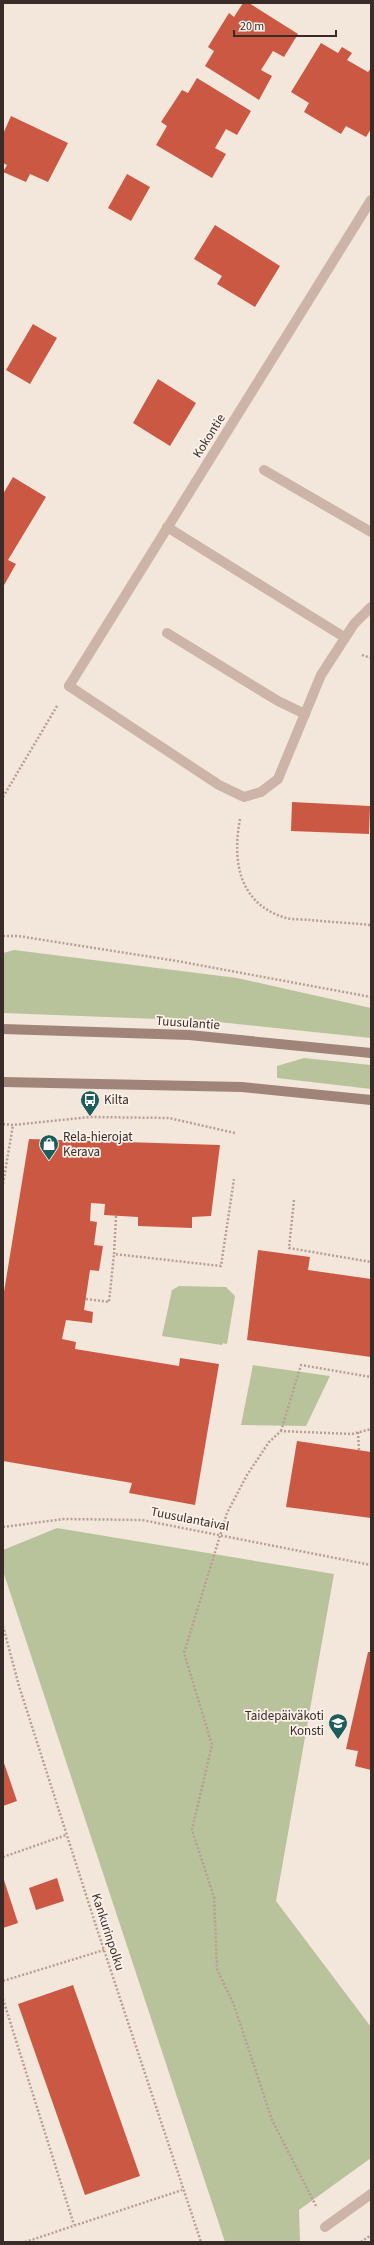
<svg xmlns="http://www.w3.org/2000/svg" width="374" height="2245" font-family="'Source Sans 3',sans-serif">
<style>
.green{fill:#b9c39b}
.building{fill:#cb5843}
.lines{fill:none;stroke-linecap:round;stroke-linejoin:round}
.path{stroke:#b89f92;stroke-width:2.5;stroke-dasharray:2 2;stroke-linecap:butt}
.service{stroke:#ccb5a8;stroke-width:10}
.minor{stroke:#ccb5a8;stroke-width:10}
.secondary{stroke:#a08479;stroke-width:10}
.labels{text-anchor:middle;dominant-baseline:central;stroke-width:3.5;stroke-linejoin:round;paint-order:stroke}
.street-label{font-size:13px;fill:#392c28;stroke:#fbf1e9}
.poi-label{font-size:13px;fill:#392c28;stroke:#fbf1e9;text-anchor:start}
</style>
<rect width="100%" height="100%" fill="#f3e7dc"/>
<g class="green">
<path d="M14 950 237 978 371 1008V1038L209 1021 3 1013V953Z"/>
<path d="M304 1058 371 1065V1089L277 1078V1066Z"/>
<path d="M179 1286 226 1287 235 1296 227 1344 223 1343 222 1345 162 1336 172 1290Z"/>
<path d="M253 1365 330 1376 306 1426 241 1425Z"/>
<path d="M57 1528 334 1574 276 1901 371 2027V2158L299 2210 300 2242H225L3 1571V1550Z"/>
</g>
<g class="building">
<path d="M243 3H249L298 34 284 57 273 51 261 70 272 76 259 100 205 66 214 51 208 47 229 13 234 17Z"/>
<path d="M321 43 338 53 342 47 352 53 347 60 368 72 371 68V129L366 137 346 126 341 134 304 112 309 103 291 92Z"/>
<path d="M197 78 251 111 237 135 226 129 215 148 226 154 212 178 156 145 167 126 161 122 182 90 188 93Z"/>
<path d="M11 116 68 143 48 182 30 174 26 182 3 172 7 165 3 163V134Z"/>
<path d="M127 174 150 187 131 221 108 208Z"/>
<path d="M215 225 280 266 255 307 217 284 222 276 194 259Z"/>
<path d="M33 324 57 338 30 384 6 370Z"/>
<path d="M158 379 196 403 170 446 133 423Z"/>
<path d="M13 477 46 497 8 560 16 564 3 587V494Z"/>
<path d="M292 802 370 806 369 834 291 831Z"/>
<path d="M29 1139 220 1145 211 1216 192 1217V1228L138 1226V1217L104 1215 105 1204 91 1203 90 1221 97 1222 94 1245 103 1246 99 1271 90 1270 84 1310 93 1312 92 1323 66 1320 62 1339 76 1342 75 1349 179 1366 180 1358 219 1364 195 1505 129 1493 132 1483 3 1461V1298Z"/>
<path d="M258 1250 310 1257 308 1270 371 1279V1357L247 1340Z"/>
<path d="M297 1441 371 1452V1518L286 1507Z"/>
<path d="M368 1652H371V1770L355 1766 358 1751 346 1749Z"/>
<path d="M3 1760 17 1801 3 1806Z"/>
<path d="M3 1877 18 1923 3 1928Z"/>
<path d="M57 1878 64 1901 36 1910 29 1888Z"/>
<path d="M73 1985 140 2176 85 2195 18 2004Z"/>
</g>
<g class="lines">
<g class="path">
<path d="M362 655 371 658"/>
<path d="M3 797 57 706"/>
<path d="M240 819C232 862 239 904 286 918 293 920 303 919 310 920 330 922 351 923 371 925"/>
<path d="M3 936H18L177 961 371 997"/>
<path d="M3 1124 13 1125 90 1117 169 1118 235 1133"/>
<path d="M3 1184 13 1125"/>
<path d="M294 1200 289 1248 371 1262"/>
<path d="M116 1216 114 1254 221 1266 234 1179"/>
<path d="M86 1299 109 1302 114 1254"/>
<path d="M281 1431 301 1365 371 1377"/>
<path d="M358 1432 359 1451"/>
<path d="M3 1527 64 1519 142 1520 371 1565"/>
<path d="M3 1626 19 1686 97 1929 201 2242"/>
<path d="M3 1857 66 1835"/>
<path d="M3 1981 104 1950"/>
<path d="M3 1999 74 2225"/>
<path d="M316 2206 272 2120 234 2005 217 1969 214 1897 192 1830 212 1745 184 1653 227 1513 247 1475 269 1442 281 1431 352 1434 371 1429"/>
<path d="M25 2242 182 2190"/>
<path d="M361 2242 371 2235"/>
</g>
<g class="service">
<path d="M264 470 371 532"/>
<path d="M167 527 344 637"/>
<path d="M167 633 278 701 305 714"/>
<path d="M69 686 219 785 244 797 261 792 278 779 321 675 354 624 371 607"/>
</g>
<g class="minor">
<path d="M69 686 371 200"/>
<path d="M325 2227 371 2194"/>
</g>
<g class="secondary">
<path d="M3 1029 189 1035 371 1053"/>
<path d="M3 1082 242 1087 371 1100"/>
</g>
</g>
<defs>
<g id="bus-pin" transform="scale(1)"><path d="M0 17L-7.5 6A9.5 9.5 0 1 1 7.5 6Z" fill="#1c5c5b" stroke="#fbf1e9"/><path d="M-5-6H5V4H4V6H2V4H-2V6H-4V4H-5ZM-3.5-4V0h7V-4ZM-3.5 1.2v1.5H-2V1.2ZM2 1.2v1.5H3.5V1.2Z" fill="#fff"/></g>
<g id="shop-pin" transform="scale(1)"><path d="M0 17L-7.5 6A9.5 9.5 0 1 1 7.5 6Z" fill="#1c5c5b" stroke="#fbf1e9"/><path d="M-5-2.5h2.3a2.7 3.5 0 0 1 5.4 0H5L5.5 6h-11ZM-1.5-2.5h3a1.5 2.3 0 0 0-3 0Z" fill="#fff"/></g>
<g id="school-pin" transform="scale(1)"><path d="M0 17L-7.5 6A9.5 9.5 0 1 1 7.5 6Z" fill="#1c5c5b" stroke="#fbf1e9"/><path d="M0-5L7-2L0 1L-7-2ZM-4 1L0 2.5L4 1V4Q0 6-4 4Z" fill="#fff"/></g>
</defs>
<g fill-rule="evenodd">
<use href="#bus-pin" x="90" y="1100"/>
<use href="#shop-pin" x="49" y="1144"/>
<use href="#school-pin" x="338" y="1723"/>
</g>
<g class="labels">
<g class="street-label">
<text transform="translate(209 436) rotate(-58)">Kokontie</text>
<text transform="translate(188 1023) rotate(4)">Tuusulantie</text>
<text transform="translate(190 1519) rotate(11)">Tuusulantaival</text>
<text transform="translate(108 1932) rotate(72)">Kankurinpolku</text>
</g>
<g class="poi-label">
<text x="104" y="1100">Kilta</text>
<text x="63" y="1137">Rela-hierojat<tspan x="63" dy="15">Kerava</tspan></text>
<text x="324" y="1716" text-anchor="end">Taidepäiväkoti<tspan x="324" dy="15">Konsti</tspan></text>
</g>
</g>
<rect width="374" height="2245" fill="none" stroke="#392c28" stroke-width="8"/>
<path d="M234 30v6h102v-6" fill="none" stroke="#392c28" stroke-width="2"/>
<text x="240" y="30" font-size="12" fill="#392c28" stroke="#fbf1e9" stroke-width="3" paint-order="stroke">20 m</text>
</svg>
